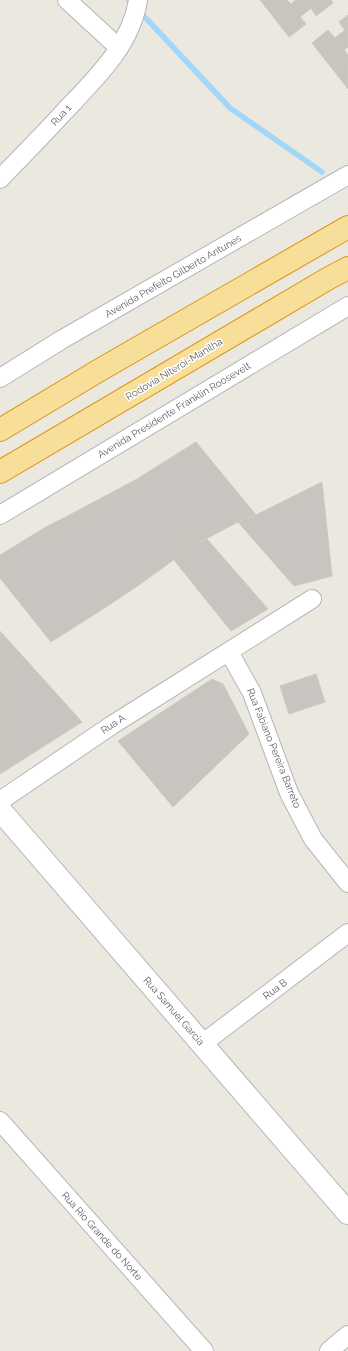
<svg xmlns="http://www.w3.org/2000/svg" width="348" height="1351" font-family="Raleway,sans-serif">
<style>
.lines{fill:none;stroke-linecap:round;stroke-linejoin:round}
.stream{stroke:#a1d7f9;stroke-width:5.5}
.building{fill:#c8c4bf;stroke:#cfc9bf}
.minor-casing{stroke:#b3b6ba;stroke-width:20}
.tertiary-casing{stroke:#b3b6ba;stroke-width:24}
.trunk-casing{stroke:#dd930e;stroke-width:24}
.minor{stroke:#fff;stroke-width:18}
.tertiary{stroke:#fff;stroke-width:22}
.trunk{stroke:#f8df99;stroke-width:22}
.labels{text-anchor:middle;dominant-baseline:central;stroke-width:3;stroke-linejoin:round;paint-order:stroke}
.street-label{font-size:10px;fill:#595c60;stroke:#fff}
</style>
<rect width="100%" height="100%" fill="#ebe8e0"/>
<g class="lines">
<path class="stream" d="M129 0 230 108 322 172"/>
</g>
<g class="building">
<path d="M260 0H280L268 10Z"/>
<path d="M280 0H287L291 4 296 0H331L333 3 316 16 311 8 300 17 306 24 289 37 268 10Z"/>
<path d="M348 15V47L344 50 348 55V60L334 71 312 43 328 30 335 38 345 30 339 22Z"/>
<path d="M348 60V89L334 71Z"/>
<path d="M196 442 256 515 238 522 194 545 137 479Z"/>
<path d="M137 479 194 545 139 585 77 511Z"/>
<path d="M322 482 332 576 294 586 238 522 256 515Z"/>
<path d="M77 511 139 585 109 605 46 527Z"/>
<path d="M46 527 109 605 51 642 0 578V555Z"/>
<path d="M207 539 268 609 231 631 174 560 194 545Z"/>
<path d="M0 631 82 722 0 774Z"/>
<path d="M316 674 325 702 289 714 280 686Z"/>
<path d="M212 679 223 684 249 734 173 807 118 741Z"/>
</g>
<g class="lines">
<g class="minor-casing">
<g id="minor">
<path d="M67 0 119 48"/>
<path d="M0 179C21 157 43 135 63 113 94 80 131 46 138 0"/>
<path d="M0 378 61 340 348 175"/>
<path d="M0 515 348 306"/>
<path d="M229 652 252 693 289 793 313 839 348 883"/>
<path d="M0 801 112 725 312 599"/>
<path d="M202 1044 348 933"/>
<path d="M0 1121 204 1351"/>
<path d="M329 1351 348 1335"/>
</g>
</g>
<g class="tertiary-casing">
<path id="tertiary" d="M0 810 348 1213"/>
</g>
<g class="trunk-casing">
<g id="trunk">
<path d="M0 430 98 371 348 227"/>
<path d="M0 472 329 278 348 268"/>
</g>
</g>
<use href="#minor" class="minor"/>
<use href="#tertiary" class="tertiary"/>
<use href="#trunk" class="trunk"/>
</g>
<g class="labels">
<g class="street-label">
<text transform="translate(61 115) rotate(-47)">Rua 1</text>
<text transform="translate(173 276) rotate(-30)">Avenida Prefeito Gilberto Antunes</text>
<text transform="translate(174 369) rotate(-31)">Rodovia Niterói-Manilha</text>
<text transform="translate(174 410) rotate(-31)">Avenida Presidente Franklin Roosevelt</text>
<text transform="translate(113 724) rotate(-33)">Rua A</text>
<text transform="translate(274 748) rotate(68)">Rua Fabiano Pereira Barreto</text>
<text transform="translate(275 989) rotate(-37)">Rua B</text>
<text transform="translate(174 1011) rotate(49)">Rua Samuel Garcia</text>
<text transform="translate(102 1236) rotate(48)">Rua Rio Grande do Norte</text>
</g>
</g>
</svg>
